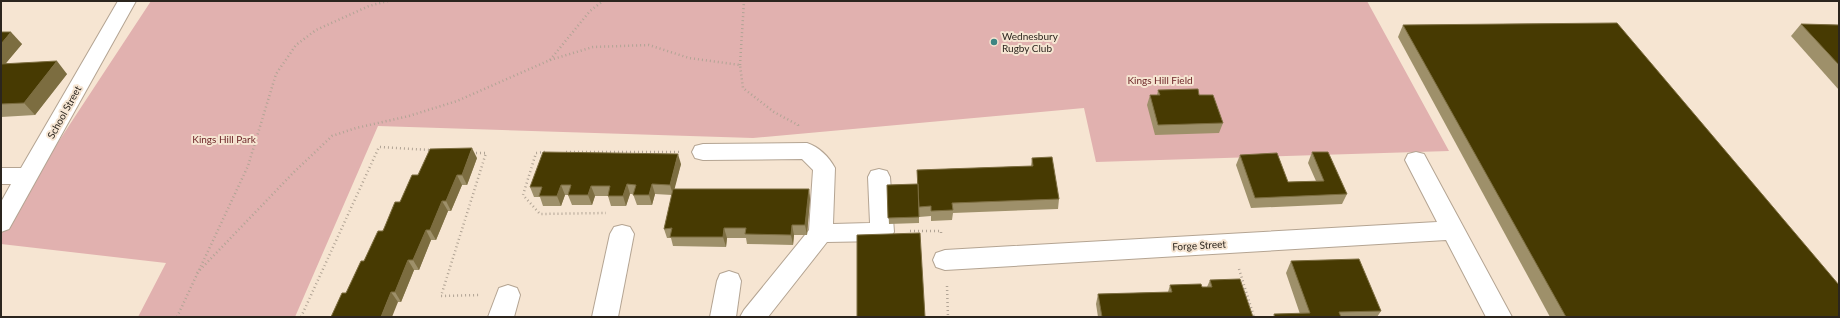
<svg xmlns="http://www.w3.org/2000/svg" width="1840" height="318" font-family="Lato,sans-serif">
<style>
.green{fill:#e1b1af}
.lines{fill:none;stroke-linecap:round;stroke-linejoin:round}
.minor-casing{stroke:#b4a492;stroke-width:2}
.path{stroke:#b1a495;stroke-width:2.5;stroke-dasharray:1 3;stroke-linecap:butt}
.minor{fill:#fff;fill-rule:evenodd}
.wall{fill:#9e906a}
.shaded-wall{fill:#7c6d40}
.building{fill:#473a02;stroke:#7c6d40}
.poi-dot{fill:#3d8583;stroke:#f6e5d2;stroke-width:1.5}
.labels{text-anchor:middle;dominant-baseline:central;stroke-width:4;stroke-linejoin:round;paint-order:stroke}
.poi-label{font-size:10px;fill:#2b251e;stroke:#f6e5d2;text-anchor:start}
.park-label{font-size:10px;fill:#6d2628;stroke:#f6e5d2}
.street-label{font-size:10px;fill:#2b251e;stroke:#f6e5d2}
</style>
<rect width="100%" height="100%" fill="#f6e5d2"/>
<path class="green" d="M151 1H1367L1449 151 1096 162 1084 108 753 138 378 126 295 317H138L166 263 1 244V229Z"/>
<g class="lines">
<g class="minor-casing">
<g id="minor">
<path d="M118 1H136L9 229 1 232V202L11 184H1V168H21Z"/>
<path d="M807 143C819 147 829 157 835 168L833 224 870 223 868 177 871 171 879 169 887 171 890 177 894 232 890 238 882 241 827 242 768 317H740L744 310 809 230 813 170 802 159 703 160 695 158 692 152 695 146 703 144Z"/>
<path d="M1416 152 1424 154 1512 317H1486L1446 240 945 270 936 267 933 260 936 253 945 250 1437 222 1405 160 1408 154Z"/>
<path d="M622 225 630 227 634 234 618 317H592L610 234 614 227Z"/>
<path d="M729 271 738 274 741 281 736 317H710L717 281 720 274Z"/>
<path d="M508 285 517 288 520 295 514 317H488L499 288Z"/>
</g>
</g>
<g class="path">
<path d="M550 60 590 11 603 1"/>
<path d="M740 65 744 1"/>
<path d="M545 152 536 153 523 195 540 214 606 213"/>
<path d="M566 152H679"/>
<path d="M472 153H486L441 296 479 295"/>
<path d="M910 231H941V235"/>
<path d="M1239 269 1254 317"/>
<path d="M197 273 294 172 332 136 356 128 409 116 457 101 550 60 593 47 649 45 689 58 740 65 743 88 774 112 798 125V128"/>
<path d="M947 286 948 317"/>
<path d="M177 317 248 166 276 74 296 45 316 30 369 6 388 1"/>
<path d="M301 317 379 147 431 150"/>
</g>
<use href="#minor" class="minor"/>
</g>
<g class="wall">
<path d="M1801 24 1839 25V90L1791 36Z"/>
<path d="M1403 25 1839 317H1550L1398 37Z"/>
<path d="M1 32 22 44 6 63 67 74 35 115 1 117Z"/>
<path d="M1158 90 1199 95 1223 123 1219 133 1155 135 1147 105 1150 95H1157Z"/>
<path d="M1312 152 1347 194 1342 204 1251 208 1236 165 1240 155 1288 182 1316 181 1308 163Z"/>
<path d="M477 158 467 185H462L451 211H448L436 240H431L419 270H414L401 302H398L346 293 364 261 400 202 418 175Z"/>
<path d="M1032 158 1059 199 1058 209 953 213 952 220 931 221V216L919 217V223L889 224 887 185 917 184V170L1031 166Z"/>
<path d="M681 164 674 189H809L810 199 807 235H794L793 245 747 244 746 238H727L726 247 673 246 671 238H667L664 229 672 195 655 194 652 205H637L633 194H630L626 206H611L608 196H595L592 205H572L568 195H565L561 206H543L540 197H534L530 187Z"/>
<path d="M1291 261 1381 311 1377 317H1273L1274 314H1300L1286 273Z"/>
<path d="M1210 280 1253 317H1098L1096 304 1098 294 1168 292 1170 285 1202 287H1207Z"/>
</g>
<g class="shaded-wall">
<path d="M11 32 22 44 1 69V44Z"/>
<path d="M57 61 67 74 35 115 24 103Z"/>
<path d="M472 148 477 158 467 185 462 175Z"/>
<path d="M678 154 681 164 673 195 670 185Z"/>
<path d="M457 175 462 185 451 211 446 201Z"/>
<path d="M627 184 630 194 626 206 623 196Z"/>
<path d="M652 184 655 194 652 205 649 195Z"/>
<path d="M561 185 565 195 561 206 557 196Z"/>
<path d="M591 186 595 196 592 205 588 195Z"/>
<path d="M809 189 810 199 807 235 805 225Z"/>
<path d="M442 201 448 211 436 240 430 230Z"/>
<path d="M792 225 794 235 793 245 791 235Z"/>
<path d="M724 228 727 238 726 247 723 237Z"/>
<path d="M426 230 431 240 419 270 413 260Z"/>
<path d="M408 260 414 270 401 302 395 292Z"/>
<path d="M391 292 398 302 392 317H381Z"/>
</g>
<g class="building">
<path d="M1617 23 1839 285V317H1566L1403 25Z"/>
<path d="M1801 24 1839 25V65Z"/>
<path d="M1 32H11L1 44Z"/>
<path d="M57 61 24 103 1 104V64Z"/>
<path d="M1198 89 1199 95H1213L1223 123 1158 125 1150 95H1160L1158 90Z"/>
<path d="M472 148 462 175H457L446 201H442L430 230H426L413 260H408L395 292H391L381 317H331L342 293H346L361 261H364L378 231H383L395 202H400L412 175H418L430 149Z"/>
<path d="M543 152 678 154 670 185 652 184 649 195H633L636 185 627 184 623 196H608L610 186H591L588 195H568L571 185H561L557 196H539L542 187H530Z"/>
<path d="M1312 152H1328L1347 194 1255 198 1240 155 1277 153 1288 182 1324 181Z"/>
<path d="M1052 157 1059 199 952 203 953 210 931 211V206L919 207 917 170 1033 166 1032 158Z"/>
<path d="M918 184 919 217 888 218 887 185Z"/>
<path d="M673 189H809L805 225H792L791 235 745 234 746 228H724L723 237H670L672 228 664 229Z"/>
<path d="M920 233 925 317H857V235Z"/>
<path d="M1359 259 1381 311 1339 312 1341 317H1275L1274 314 1310 313 1291 261Z"/>
<path d="M1240 279 1253 317H1102L1098 294 1172 292 1170 285 1201 284 1202 287H1212L1210 280Z"/>
</g>
<circle class="poi-dot" cx="994" cy="42" r="4"/>
<g class="labels">
<g class="poi-label">
<text x="1002" y="36">Wednesbury<tspan x="1002" dy="12">Rugby Club</tspan></text>
</g>
<g class="park-label">
<text x="1160" y="80">Kings Hill Field</text>
<text x="224" y="139">Kings Hill Park</text>
</g>
<g class="street-label">
<text transform="translate(64 112) rotate(-61)">School Street</text>
<text transform="translate(1199 245) rotate(-3)">Forge Street</text>
</g>
</g>
<rect width="1840" height="318" fill="none" stroke="#2b251e" stroke-width="4"/>
</svg>
